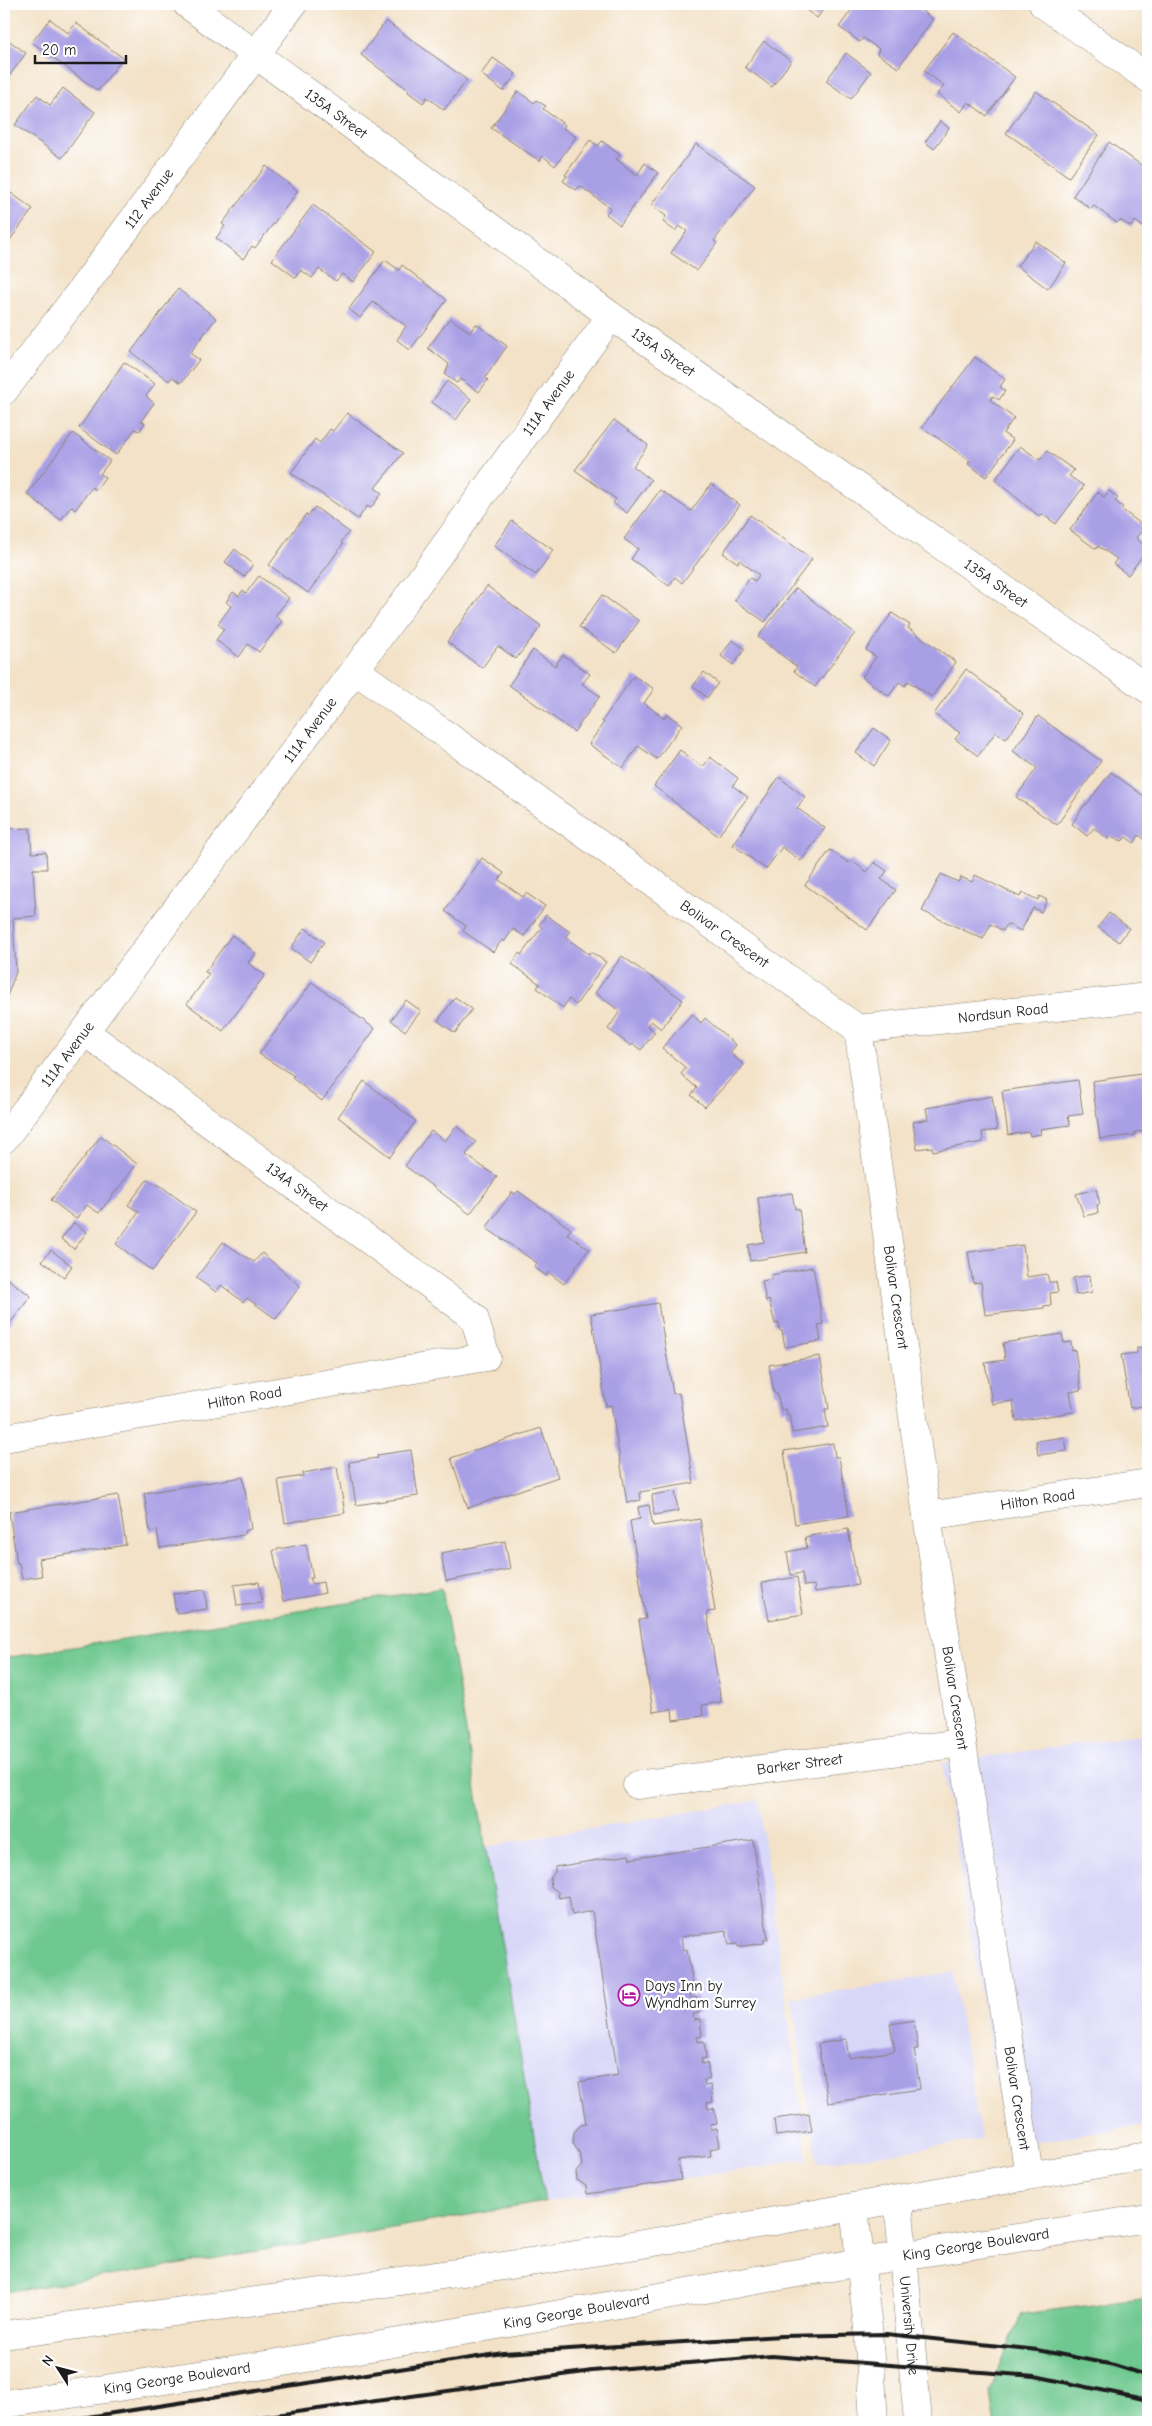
<svg xmlns="http://www.w3.org/2000/svg" width="1152" height="2426" font-family="'Comic Neue',sans-serif">
<style>
.built{fill:#d8d7f8}
.green{fill:#6ec88f;stroke:#457256}
.building{fill:#a99fe5}
.lines{fill:none;stroke-linecap:round;stroke-linejoin:round}
.minor-casing{stroke:#887f72;stroke-width:29}
.tertiary-casing{stroke:#887f72;stroke-width:29}
.secondary-casing{stroke:#887f72;stroke-width:29}
.primary-casing{stroke:#887f72;stroke-width:29}
.minor{stroke:#fff;stroke-width:28}
.tertiary{stroke:#fff;stroke-width:28}
.secondary{stroke:#fff;stroke-width:28}
.primary{stroke:#fff;stroke-width:28}
.rail{stroke:#1c1c1c;stroke-width:4}
.labels{text-anchor:middle;dominant-baseline:central;stroke-width:4.5;stroke-linejoin:round;paint-order:stroke}
.street-label{font-size:15px;fill:#1c1c1c;stroke:#fff}
.poi-label{font-size:15px;fill:#1c1c1c;stroke:#fff;text-anchor:start}
</style>
<rect width="100%" height="100%" fill="#fff"/>
<filter id="ink" filterUnits="userSpaceOnUse"><feTurbulence type="fractalNoise" baseFrequency=".02" numOctaves="2"/><feDisplacementMap in="SourceGraphic" scale="10" xChannelSelector="R" yChannelSelector="G"/><feConvolveMatrix kernelMatrix="1 2 1 2 8 2 1 2 1" color-interpolation-filters="sRGB"/></filter>
<filter id="wash" filterUnits="userSpaceOnUse"><feTurbulence type="fractalNoise" baseFrequency=".0096" numOctaves="4" result="noise"/><feDisplacementMap in="SourceGraphic" scale="20" xChannelSelector="R" yChannelSelector="G"/><feGaussianBlur stdDeviation="1.12" result="paint"/><feColorMatrix in="noise" values="0 0 0 0 0 0 0 0 0 0 0 0 0 0 0 0 0 1.4 0 .05"/><feComposite in="paint" operator="in"/></filter>
<g filter="url(#wash)">
<rect width="100%" height="100%" fill="#f3e2c8"/>
<g class="built">
<path d="M1148 1734V2125L1007 2146 942 1763Z"/>
<path d="M758 1800 808 2159 545 2202 484 1847Z"/>
<path d="M953 1972 981 2140 817 2164 792 1998Z"/>
</g>
<g class="green">
<path d="M442 1588 545 2202 123 2274 4 2292V1658Z"/>
<path d="M1148 2298V2422H994L990 2391 1021 2314Z"/>
</g>
<g id="blocks">
<g class="building">
<path d="M798 4H827L817 18Z"/>
<path d="M856 4H912L933 19 898 68 877 54 879 49 863 38 860 42 839 27Z"/>
<path d="M50 19 68 33 76 23 123 58 98 91 32 42Z"/>
<path d="M386 21 467 80 444 110 427 97 423 103 408 92 409 90 361 55Z"/>
<path d="M953 32 1015 77 987 116 968 102 961 112 937 94 944 86 924 71Z"/>
<path d="M4 37 26 53 5 82 4 81Z"/>
<path d="M764 41 791 61 772 87 745 67Z"/>
<path d="M846 53 871 72 851 99 826 81Z"/>
<path d="M493 58 516 74 503 91 481 74Z"/>
<path d="M63 88 95 112 62 158 15 125 37 95 50 105Z"/>
<path d="M518 91 534 103 536 100 546 106 543 109 565 125 563 128 576 137 555 166 543 156 540 161 491 128Z"/>
<path d="M1036 91 1099 135 1069 177 1006 133Z"/>
<path d="M940 121 949 128 934 149 925 142Z"/>
<path d="M590 140 598 146 602 141 620 155 616 159 637 175 645 163 658 173 620 225 606 214 610 208 580 186 576 190 563 181 567 176 565 175Z"/>
<path d="M1109 142 1148 170V220L1143 227 1135 221 1131 227 1120 220 1117 223 1094 206 1091 209 1073 196Z"/>
<path d="M696 144 755 186 714 241 717 243 697 271 671 253 687 231 679 226 675 231 663 222 666 216 651 205Z"/>
<path d="M266 166 298 191 255 248 252 246 243 259 216 238 225 226 222 224Z"/>
<path d="M4 188 33 209 4 248Z"/>
<path d="M313 205 376 252 353 282 342 274 336 281 319 269 312 278 301 270 296 278 272 260Z"/>
<path d="M1036 241 1066 263 1048 289 1017 266Z"/>
<path d="M385 260 399 270 402 265 447 300 410 350 397 340 406 326 373 302 360 318 349 309Z"/>
<path d="M178 289 216 318 190 353 199 360 181 383 172 377 169 381 131 352Z"/>
<path d="M450 318 470 332 476 324 507 346 485 378 488 380 479 392 460 379 457 383 445 375 449 364 428 348Z"/>
<path d="M975 357 1005 379 1000 387 1005 391 999 400 993 396 990 400 1014 418 1003 433 1013 440 986 477 968 464 970 461 922 427Z"/>
<path d="M124 362 155 384 146 396 154 403 141 421 145 423 139 431 135 429 116 455 79 428Z"/>
<path d="M447 381 471 399 456 420 432 402Z"/>
<path d="M347 413 403 453 375 488 382 493 371 508 367 506 358 519 291 473 315 439 320 443 330 429 333 431Z"/>
<path d="M614 420 648 445 633 466 651 480 627 513 613 503 616 499 575 470Z"/>
<path d="M73 433 110 461 100 474 105 477 96 490 92 487 75 510 71 506 61 520 27 494Z"/>
<path d="M1020 446 1040 460 1047 451 1074 470 1069 476 1084 486 1056 524 1042 514 1040 517 995 480Z"/>
<path d="M711 484 740 505 682 583 675 577 669 586 631 559 638 549 624 539 660 490 691 511Z"/>
<path d="M1109 491 1118 498 1115 501 1123 507 1121 509 1145 527 1136 538 1148 549 1128 575 1113 564 1117 559 1098 546 1096 549 1070 530 1098 492 1104 497Z"/>
<path d="M315 507 349 532 341 542 343 544 308 593 269 565 306 514 308 516Z"/>
<path d="M750 515 812 559 765 622 734 600 750 578 755 581 759 575 739 560 738 563 723 553Z"/>
<path d="M512 521 553 550 536 575 494 546Z"/>
<path d="M235 549 253 564 244 577 225 562Z"/>
<path d="M259 576 289 598 275 616 282 621 259 652 248 644 239 657 216 640 224 629 218 624 231 606 226 602 233 592 239 596 243 590 246 593Z"/>
<path d="M1148 577V593L1141 587Z"/>
<path d="M487 586 541 626 516 659 498 646 482 668 447 642Z"/>
<path d="M796 588 855 633 815 687 794 671 797 667 758 637Z"/>
<path d="M602 595 639 621 616 653 579 627Z"/>
<path d="M892 613 910 625 908 628 956 662 932 697 908 681 905 686 899 682 889 696 862 677 876 657 866 650Z"/>
<path d="M732 640 745 649 733 665 721 656Z"/>
<path d="M533 650 555 666 563 655 590 674 582 684 600 696 574 732 509 685Z"/>
<path d="M966 669 1024 714 1006 739 996 732 978 756 955 739 960 733 934 714Z"/>
<path d="M704 672 718 683 707 698 693 686Z"/>
<path d="M634 676 654 689 644 703 664 718 667 714 682 725 657 759 638 746 623 768 589 744 604 722 602 721Z"/>
<path d="M1038 716 1101 761 1057 825 1016 797 1037 768 1013 751Z"/>
<path d="M874 728 891 740 874 766 856 753Z"/>
<path d="M680 750 703 767 710 757 738 778 733 786 748 797 718 836 654 786Z"/>
<path d="M1111 772 1148 799V842L1139 835 1134 843 1126 837 1122 841 1111 836 1108 839 1094 828 1087 836 1072 824 1085 804 1086 805Z"/>
<path d="M779 777 805 797 797 808 825 828 801 861 782 847 766 869 733 845Z"/>
<path d="M4 814 6 829 30 828 32 853 46 852 47 869H33L36 916 13 918 16 972 4 1004Z"/>
<path d="M830 850 849 863 851 860 867 872 874 862 887 871 881 879 896 890 867 930 805 885Z"/>
<path d="M482 858 504 873 499 880 523 897 526 893 545 906 524 936 513 929 504 942 502 940 493 952 463 931 466 926 445 911Z"/>
<path d="M941 874 958 882 961 877 972 882 975 875 1020 897 1022 892 1038 900 1039 896 1047 900 1041 912 1033 908 1021 931 1007 924 1003 931 991 924 983 939 922 911Z"/>
<path d="M1109 913 1129 928 1119 942 1098 927Z"/>
<path d="M546 915 570 932 566 938 589 954 591 952 606 962 576 1005 569 999 563 1008 537 988 540 984 512 964 519 953 521 955 542 927 539 925Z"/>
<path d="M305 928 324 942 310 962 291 948Z"/>
<path d="M232 935 256 953 248 963 265 975 223 1031 187 1004 209 974 205 972Z"/>
<path d="M622 956 683 1000 661 1029 651 1021 647 1026 655 1032 641 1050 633 1044 631 1046 608 1029 620 1011 595 993Z"/>
<path d="M312 982 375 1029 322 1101 292 1078 294 1076 259 1054Z"/>
<path d="M455 997 472 1009 455 1033 438 1021Z"/>
<path d="M406 1000 421 1011 405 1031 391 1020Z"/>
<path d="M692 1014 701 1023 705 1018 736 1045 730 1053 744 1065 705 1107 691 1095 697 1088 681 1074 686 1068 662 1048Z"/>
<path d="M1148 1073V1131L1135 1132V1135L1100 1139 1092 1081Z"/>
<path d="M1078 1080 1083 1114 1068 1116 1070 1125 1040 1129 1041 1134 1030 1136 1029 1132 1008 1135 1002 1091Z"/>
<path d="M364 1081 416 1121 390 1157 338 1117Z"/>
<path d="M992 1096 997 1130 982 1132 983 1142 933 1151 932 1147 917 1149 913 1122 928 1119 926 1108Z"/>
<path d="M456 1126 476 1142 466 1155 497 1177 470 1214 405 1166 431 1131 445 1141Z"/>
<path d="M101 1136 137 1164 99 1213 87 1205 76 1219 51 1200Z"/>
<path d="M147 1180 161 1186 196 1212 152 1271 116 1244 139 1212 128 1205Z"/>
<path d="M1096 1189 1100 1204 1097 1205 1098 1213 1084 1216 1076 1194Z"/>
<path d="M518 1191 571 1229 567 1234 589 1249 564 1284 548 1272 546 1276 534 1267 537 1263 486 1228 512 1192 515 1194Z"/>
<path d="M792 1193 795 1209H799L805 1252 750 1261 748 1245 764 1242 758 1198Z"/>
<path d="M74 1223 87 1232 74 1249 61 1239Z"/>
<path d="M223 1242 254 1262 262 1253 300 1286 276 1319 247 1298 243 1302 221 1285 216 1292 196 1278Z"/>
<path d="M1023 1245 1027 1277 1047 1274 1049 1282H1056L1058 1292 1050 1293 1051 1305 1044 1306V1308L985 1315 981 1282 973 1283 968 1252Z"/>
<path d="M51 1250 72 1266 64 1277 42 1261Z"/>
<path d="M813 1267 823 1324 818 1325 821 1341 785 1347 782 1331H780L779 1323 775 1324 769 1300 766 1301 762 1281 772 1279 771 1275Z"/>
<path d="M1090 1275 1092 1292 1076 1295 1073 1278Z"/>
<path d="M4 1276 31 1296 4 1331Z"/>
<path d="M658 1303 673 1394 679 1393 694 1483 640 1492 641 1500 627 1503 611 1405 606 1406 591 1314Z"/>
<path d="M1062 1334 1064 1343 1071 1342 1072 1351 1075 1350 1081 1390 1070 1392 1074 1412 1016 1421 1013 1401 992 1404 985 1363 1005 1360 1003 1343Z"/>
<path d="M1148 1346V1405L1130 1408 1121 1355 1137 1353V1348Z"/>
<path d="M820 1356 829 1409H825L828 1427 792 1433 789 1414 787 1415 786 1409 781 1410 777 1393H774L769 1365Z"/>
<path d="M541 1428 558 1477 468 1508 451 1458Z"/>
<path d="M1065 1437 1067 1451 1038 1455 1036 1441Z"/>
<path d="M833 1443 835 1457H839L849 1516 795 1524 784 1451Z"/>
<path d="M411 1450 418 1496 356 1505 349 1462 378 1458 377 1455Z"/>
<path d="M337 1467 345 1513 285 1523 278 1480 303 1476V1473Z"/>
<path d="M243 1477 251 1529 244 1531V1535L160 1548 157 1530 150 1532 144 1493Z"/>
<path d="M675 1491 678 1511 654 1515 652 1495Z"/>
<path d="M118 1495 126 1545 39 1559 42 1576 22 1579 19 1563H17L9 1512Z"/>
<path d="M649 1505 653 1526 700 1519 715 1611 707 1612 721 1702 702 1705 703 1716 673 1720 672 1709 653 1712 639 1620 646 1619 630 1521 640 1519 638 1507Z"/>
<path d="M848 1529 858 1585 815 1592 814 1585 804 1586 802 1573 791 1575 787 1552 807 1548 805 1537Z"/>
<path d="M505 1541 510 1569 446 1581 441 1553Z"/>
<path d="M306 1544 313 1578H310L312 1584 323 1582 325 1593 283 1601 273 1550Z"/>
<path d="M797 1577 803 1614 769 1620 762 1583Z"/>
<path d="M259 1582 262 1603 237 1606 234 1585Z"/>
<path d="M205 1590 207 1609 176 1613 173 1594Z"/>
<path d="M753 1840 768 1939H764V1943L738 1947 737 1944 729 1945 726 1930 681 1937 683 1950 687 1949 694 1991 690 1992 691 1998 697 1997 699 2013 693 2014 694 2020 700 2019 702 2036 697 2037 698 2042 704 2041 706 2058 701 2059 702 2064 707 2063 710 2079 704 2080 705 2086 711 2085 713 2102 707 2103 708 2109 714 2108 717 2124 711 2125V2129L717 2128 720 2147 710 2149 711 2156 678 2160 681 2180 587 2194 586 2186 577 2180 576 2172 582 2165 580 2155 573 2143 574 2132 581 2125 586 2124 579 2082 618 2075 592 1911 572 1915 569 1896 559 1898 558 1892 551 1887 550 1879 555 1872V1867L629 1855 630 1859Z"/>
<path d="M914 2020 918 2049H914L920 2089 828 2103 818 2044 846 2039 849 2058 895 2051 890 2024Z"/>
<path d="M809 2114 812 2131 776 2136 774 2119Z"/>
</g>
</g>
</g>
<g filter="url(#ink)">
<use href="#blocks" fill-opacity="0" stroke="#887f72" stroke-width="1"/>
<g class="lines">
<g class="minor-casing">
<g id="minor">
<path id="s1" d="M187 4 611 316 1148 689"/>
<path id="s2" d="M355 670 858 1029 927 1516 1029 2175"/>
<path id="s3" d="M858 1029 1148 997"/>
<path id="s4" d="M4 1139 355 670 611 316"/>
<path id="s5" d="M4 1438 486 1357 474 1317 85 1032"/>
<path id="s6" d="M927 1516 1148 1483"/>
<path id="s7" d="M637 1785 962 1743"/>
</g>
</g>
<g class="tertiary-casing">
<path id="tertiary" d="M1043 4 1148 78"/>
</g>
<g class="secondary-casing">
<g id="secondary">
<path id="s8" d="M4 391 73 301 293 4"/>
<path id="s9" d="M898 2200 918 2422"/>
<path d="M854 2208 868 2328 874 2422"/>
</g>
</g>
<g class="primary-casing">
<g id="primary">
<path d="M4 2335C194 2309 385 2285 575 2255 766 2225 957 2186 1148 2156"/>
<path id="s10" d="M4 2404 272 2364 861 2262 1148 2218"/>
</g>
</g>
<use href="#minor" class="minor"/>
<use href="#tertiary" class="tertiary"/>
<use href="#secondary" class="secondary"/>
<use href="#primary" class="primary"/>
<g class="rail">
<path d="M55 2422 503 2353 782 2336 886 2334 1038 2350 1114 2365 1148 2376"/>
<path d="M225 2422 592 2371 772 2356 1035 2376 1148 2400"/>
</g>
</g>
</g>
<defs>
<g id="hotel-ring" transform="scale(1.125)"><circle r="9.5" fill="#fff" stroke="#b5179e" stroke-width="1.5"/><path d="M-6-4.5h1.5V1H6V5H4.5V3h-9V5H-6ZM-4 0a1.8 1.8 0 1 1 3.6 0ZM.5 0V-2.5h3Q6-2.5 6 0Z" fill="#b5179e"/></g>
</defs>
<g fill-rule="evenodd">
<use href="#hotel-ring" x="629" y="1995"/>
</g>
<g class="labels">
<g class="street-label">
<text stroke="none"><textPath href="#s1" startOffset="185">135A Street</textPath></text>
<text stroke="none"><textPath href="#s8" startOffset="241">112 Avenue</textPath></text>
<text stroke="none"><textPath href="#s1" startOffset="590">135A Street</textPath></text>
<text stroke="none"><textPath href="#s4" startOffset="916">111A Avenue</textPath></text>
<text stroke="none"><textPath href="#s1" startOffset="995">135A Street</textPath></text>
<text stroke="none"><textPath href="#s4" startOffset="511">111A Avenue</textPath></text>
<text stroke="none"><textPath href="#s2" startOffset="454">Bolivar Crescent</textPath></text>
<text stroke="none"><textPath href="#s3" startOffset="146">Nordsun Road</textPath></text>
<text stroke="none"><textPath href="#s4" startOffset="106">111A Avenue</textPath></text>
<text transform="translate(297 1187) rotate(36)">134A Street</text>
<text stroke="none"><textPath href="#s2" startOffset="889">Bolivar Crescent</textPath></text>
<text stroke="none"><textPath href="#s5" startOffset="244">Hilton Road</textPath></text>
<text stroke="none"><textPath href="#s6" startOffset="112">Hilton Road</textPath></text>
<text stroke="none"><textPath href="#s2" startOffset="1294">Bolivar Crescent</textPath></text>
<text stroke="none"><textPath href="#s7" startOffset="164">Barker Street</textPath></text>
<text stroke="none"><textPath href="#s2" startOffset="1699">Bolivar Crescent</textPath></text>
<text stroke="none"><textPath href="#s10" startOffset="985">King George Boulevard</textPath></text>
<text stroke="none"><textPath href="#s10" startOffset="580">King George Boulevard</textPath></text>
<text stroke="none"><textPath href="#s9" startOffset="126">University Drive</textPath></text>
<text stroke="none"><textPath href="#s10" startOffset="175">King George Boulevard</textPath></text>
</g>
<g class="poi-label">
<text x="645" y="1986">Days Inn by<tspan x="645" dy="17">Wyndham Surrey</tspan></text>
</g>
</g>
<rect width="1152" height="2426" fill="none" stroke="#fff" stroke-width="20"/>
<g transform="translate(58 2368) rotate(306)" stroke="#ffffff" stroke-width="4" paint-order="stroke">
<path d="M0-4L9 19L0 12L-9 19Z" fill="#1c1c1c"/>
<text y="-8" font-size="14" font-weight="bold" text-anchor="middle" fill="#1c1c1c">N</text>
</g>
<path d="M35 55v8h91v-8" fill="none" stroke="#1c1c1c" stroke-width="2.5"/>
<text x="42" y="55" font-size="15" fill="#1c1c1c" stroke="#ffffff" stroke-width="4" paint-order="stroke">20 m</text>
</svg>
